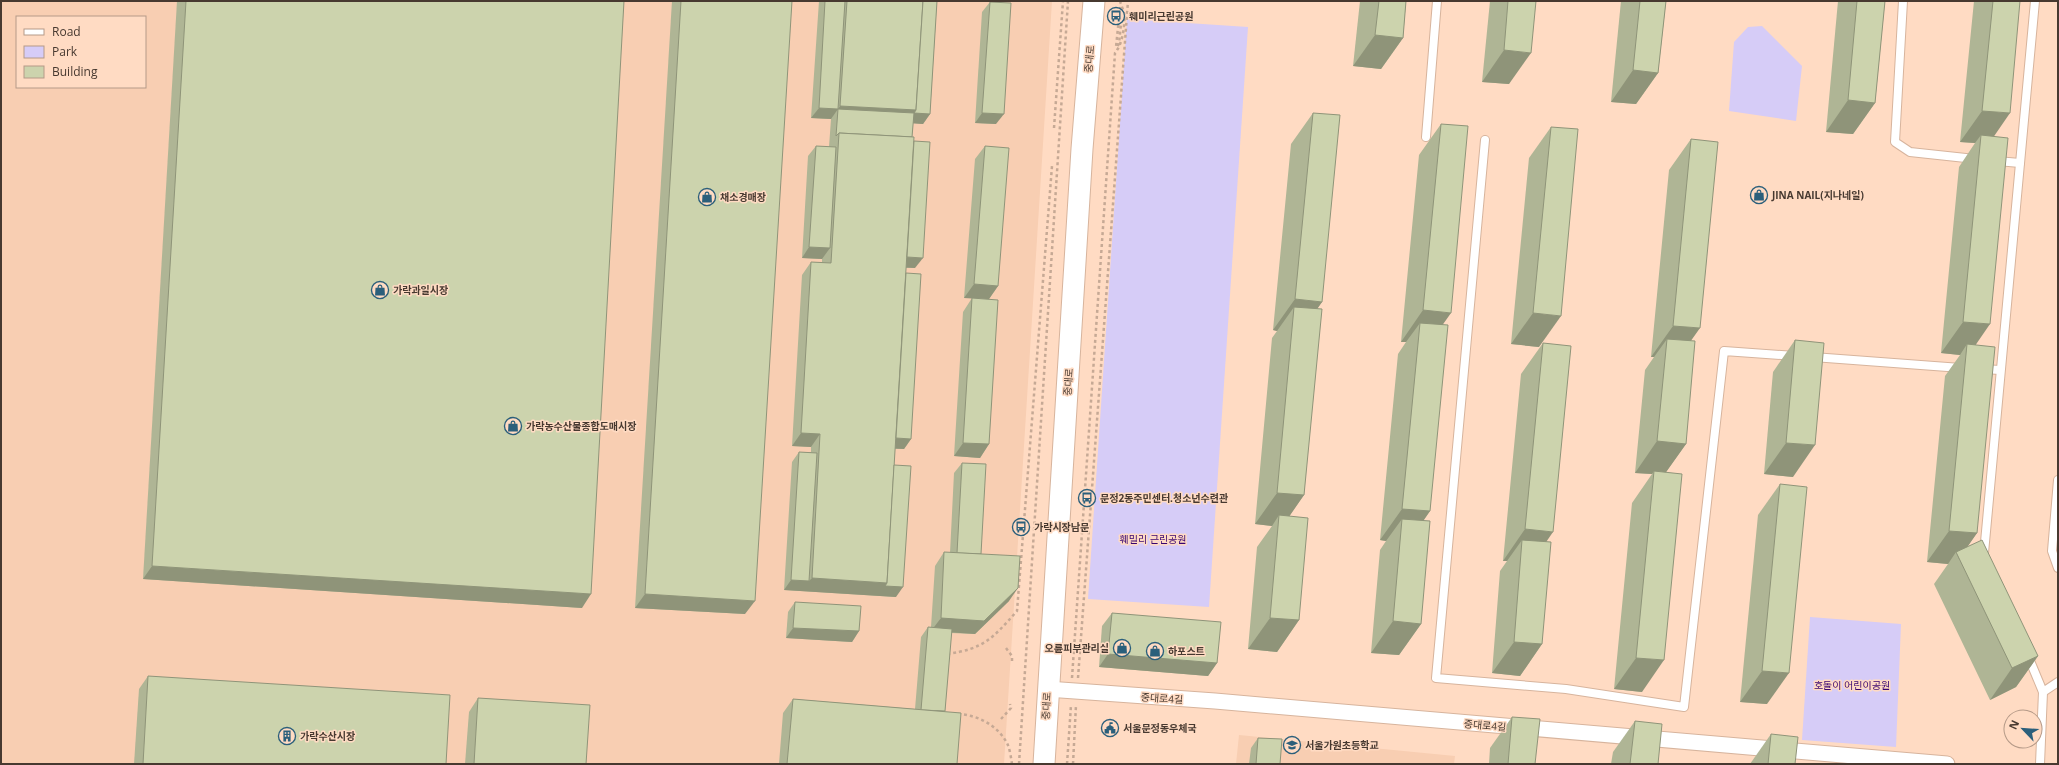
<svg xmlns="http://www.w3.org/2000/svg" width="2059" height="765" font-family="'Open Sans','Noto Sans KR',sans-serif">
<style>
.built{fill:#f8ceb2;fill-rule:evenodd}
.green{fill:#d6ccf7}
.lines{fill:none;stroke-linecap:round;stroke-linejoin:round}
.lane-casing{stroke:#d7b49d;stroke-width:10}
.street-casing{stroke:#d7b49d;stroke-width:17}
.secondary-casing{stroke:#d7b49d;stroke-width:23}
.path{stroke:#c6a995;stroke-width:2.5;stroke-dasharray:3 3;stroke-linecap:butt}
.lane{stroke:#fff;stroke-width:8}
.street{stroke:#fff;stroke-width:15}
.secondary{stroke:#fff;stroke-width:21}
.wall{fill:#afb595}
.shaded-wall{fill:#8f9479}
.building{fill:#ccd3ad;stroke:#8f9479}
.labels{text-anchor:middle;dominant-baseline:central;stroke-width:3;stroke-linejoin:round;paint-order:stroke}
.poi-label{font-size:10px;font-weight:bold;fill:#473930;stroke:#ffdbc3;text-anchor:start}
.street-label{font-size:10px;fill:#473930;stroke:#ffdbc3}
.park-label{font-size:10px;fill:#380471;stroke:#ffdbc3}
</style>
<rect width="100%" height="100%" fill="#ffdbc3"/>
<g class="built">
<path d="M1 1H1052L1004 764H1ZM17 17H145V87H17Z"/>
<path d="M1239 735 1455 756 1454 764H1236Z"/>
</g>
<g class="green">
<path d="M1127 19 1248 27 1209 607 1088 599Z"/>
<path d="M1762 26 1802 66 1796 121 1729 111 1734 42 1748 27Z"/>
<path d="M1810 617 1901 624 1896 747 1802 740Z"/>
</g>
<g class="lines">
<g class="lane-casing">
<g id="lane">
<path d="M1903 1 1895 142 1910 152 1975 159"/>
<path d="M1426 137 1437 1"/>
<path d="M1485 140 1436 678 1566 689 1684 707 1724 351 1795 356"/>
<path d="M1997 161 2020 163"/>
<path d="M1813 357 1961 368"/>
<path d="M1983 369 2000 370"/>
<path d="M2058 480 2052 551 2058 568"/>
<path d="M1984 553 2035 1"/>
<path d="M2028 656 2043 692 2040 764"/>
<path d="M2043 692 2058 682"/>
</g>
</g>
<g class="street-casing">
<path id="street" d="M1047 689 1215 701 1947 764"/>
</g>
<g class="secondary-casing">
<path id="secondary" d="M1044 764 1082 149 1094 1"/>
</g>
<g class="path">
<path d="M1120 8 1122 13 1119 44 1116 47Z"/>
<path d="M1054 128 1063 1"/>
<path d="M1006 648 1012 656V661"/>
<path d="M947 654C984 649 993 638 1017 611L1052 166"/>
<path d="M1072 678 1115 53C1123 43 1125 26 1124 13 1123 9 1121 5 1120 1"/>
<path d="M1078 678 1128 1"/>
<path d="M958 714C978 715 997 725 1007 743 1010 749 1011 758 1012 764"/>
<path d="M1001 719 1011 708 1010 704"/>
<path d="M1019 764 1068 1"/>
<path d="M1067 764 1071 705"/>
<path d="M1073 764 1076 705"/>
</g>
<use href="#lane" class="lane"/>
<use href="#street" class="street"/>
<use href="#secondary" class="secondary"/>
</g>
<g class="wall">
<path d="M177 1H624L582 608 143 579Z"/>
<path d="M672 1H792L745 614 635 608Z"/>
<path d="M819 1H937L930 114 923 124 913 123 912 137 915 268H906V273L911 439 904 449H895L894 465 896 597 784 590 792 462 799 452H811V447L792 446 802 275 811 262H822V259L802 258 808 156 816 146 829 147 831 119 811 118Z"/>
<path d="M1360 1H1406L1403 38 1381 69 1353 66Z"/>
<path d="M1490 1H1536L1509 84 1482 82Z"/>
<path d="M1621 1H1666L1658 73 1636 104 1611 102Z"/>
<path d="M1838 1H1885L1875 103 1853 134 1826 132Z"/>
<path d="M1974 1H2020L1993 137 1976 345 1977 533 1967 547 2038 656 2016 687 1990 700 1934 584 1948 564 1927 562 1945 376 1960 355 1941 353 1959 167 1975 143 1960 142Z"/>
<path d="M990 2 996 124 975 123 982 12Z"/>
<path d="M1313 113 1322 302 1317 309 1304 495 1289 516 1299 620 1277 652 1248 649 1257 547 1272 526 1255 524 1272 338 1277 331 1273 330 1291 144Z"/>
<path d="M1441 124 1442 325 1430 511 1423 521 1421 624 1399 655 1371 653 1380 550 1386 541 1380 540 1398 354 1406 342H1401L1419 155Z"/>
<path d="M1551 127 1539 347 1511 344 1529 158Z"/>
<path d="M1691 139V341L1686 444 1666 472 1642 692 1614 689 1632 503 1652 474 1635 473 1645 370 1654 357H1651L1669 170Z"/>
<path d="M985 146 998 286 989 299V444L980 458 954 456 963 312 972 298 988 299 964 298 975 159Z"/>
<path d="M1795 340 1793 477 1764 474 1773 372Z"/>
<path d="M1543 343 1546 541 1542 644 1520 676 1492 673 1500 571 1507 561H1503L1521 374Z"/>
<path d="M962 463 981 554 1009 601 975 634 951 633 945 711 957 764H779L783 713 793 699 915 709 921 637 928 627H931L935 566 944 552 950 553 954 473Z"/>
<path d="M1780 484 1767 704 1740 702 1758 515Z"/>
<path d="M795 602 859 631 852 642 786 638 788 612Z"/>
<path d="M1112 613 1217 663 1208 676 1099 667 1102 626Z"/>
<path d="M148 676 446 764H134L139 689Z"/>
<path d="M478 698 586 764H465L469 712Z"/>
<path d="M1512 717 1535 764H1489L1490 748Z"/>
<path d="M1635 721 1658 764H1611L1613 752Z"/>
<path d="M1771 734 1795 764H1750Z"/>
<path d="M1258 738 1280 764H1249L1251 748Z"/>
</g>
<g class="shaded-wall">
<path d="M1375 35 1403 38 1381 69 1353 66Z"/>
<path d="M1504 50 1531 53 1509 84 1482 82Z"/>
<path d="M1633 70 1658 73 1636 104 1611 102Z"/>
<path d="M1848 100 1875 103 1853 134 1826 132Z"/>
<path d="M840 106 916 110 930 114 923 124 907 123 838 109Z"/>
<path d="M819 108 838 109 831 119 811 118Z"/>
<path d="M1982 111 2010 113 1988 145 1981 135 1975 143 1960 142Z"/>
<path d="M982 113 1004 114 996 124 975 123Z"/>
<path d="M809 247 830 248 822 259 802 258Z"/>
<path d="M905 257 923 258 915 268 898 267Z"/>
<path d="M974 284 998 286 989 299 964 298Z"/>
<path d="M1295 299 1322 302 1300 333 1294 307 1277 331 1273 330Z"/>
<path d="M1423 310 1451 313 1429 344 1420 323 1406 342H1401Z"/>
<path d="M1533 313 1561 316 1539 347 1511 344Z"/>
<path d="M1963 322 1990 324 1968 356 1967 344 1960 355 1941 353Z"/>
<path d="M1673 326 1700 328 1678 359 1667 339 1654 357H1651Z"/>
<path d="M801 433 820 434 811 447 792 446Z"/>
<path d="M894 438 911 439 904 449 887 448Z"/>
<path d="M1657 441 1686 444 1664 475 1654 471 1652 474 1635 473Z"/>
<path d="M963 443 989 444 980 458 954 456Z"/>
<path d="M1786 443 1815 445 1793 477 1764 474Z"/>
<path d="M1277 493 1304 495 1282 527 1279 515 1272 526 1255 524Z"/>
<path d="M1402 509 1430 511 1408 543 1402 519 1386 541 1380 540Z"/>
<path d="M1525 529 1553 532 1531 564 1522 540 1507 561H1503Z"/>
<path d="M1949 531 1977 533 1959 559 1956 552 1948 564 1927 562Z"/>
<path d="M152 566 591 594 582 608 143 579Z"/>
<path d="M812 578 887 583 903 587 896 597 784 590 791 580 809 581Z"/>
<path d="M1018 588 1009 601 975 634 931 631 941 618Z"/>
<path d="M645 594 755 601 745 614 635 608Z"/>
<path d="M1270 618 1299 620 1277 652 1248 649Z"/>
<path d="M1393 621 1421 624 1399 655 1371 653Z"/>
<path d="M793 628 859 631 852 642 786 638Z"/>
<path d="M1514 642 1542 644 1520 676 1492 673Z"/>
<path d="M1108 654 1217 663 1208 676 1099 667Z"/>
<path d="M2038 656 2016 687 1990 700 2012 668Z"/>
<path d="M1636 658 1664 660 1642 692 1614 689Z"/>
<path d="M1762 671 1789 673 1767 704 1740 702Z"/>
</g>
<g class="building">
<path d="M186 1H624L591 594 152 566Z"/>
<path d="M681 1H792L755 601 645 594Z"/>
<path d="M825 1H845L838 109 914 113 912 137 839 133 836 136 838 109 819 108Z"/>
<path d="M847 1H923L916 110 840 106Z"/>
<path d="M923 1H937L930 114 914 113 916 110Z"/>
<path d="M1379 1H1406L1403 38 1375 35Z"/>
<path d="M1508 1H1536L1531 53 1504 50Z"/>
<path d="M1640 1H1666L1658 73 1633 70Z"/>
<path d="M1857 1H1885L1875 103 1848 100Z"/>
<path d="M1993 1H2020L2010 113 1982 111Z"/>
<path d="M990 2 1011 3 1004 114 982 113Z"/>
<path d="M1313 113 1340 115 1322 302 1295 299Z"/>
<path d="M1441 124 1468 126 1451 313 1423 310Z"/>
<path d="M1551 127 1578 129 1561 316 1533 313Z"/>
<path d="M839 133 914 137 887 583 812 578 820 434 801 433 811 262 831 263Z"/>
<path d="M1981 135 2008 138 1990 324 1963 322Z"/>
<path d="M1691 139 1718 142 1700 328 1673 326Z"/>
<path d="M914 141 930 142 923 258 907 257Z"/>
<path d="M816 146 836 147 830 248 809 247Z"/>
<path d="M985 146 1009 148 998 286 974 284Z"/>
<path d="M906 273 921 274 911 439 896 438Z"/>
<path d="M972 298 998 300 989 444 963 443Z"/>
<path d="M1294 307 1322 309 1304 495 1277 493Z"/>
<path d="M1420 323 1448 325 1430 511 1402 509Z"/>
<path d="M1667 339 1695 341 1686 444 1657 441Z"/>
<path d="M1795 340 1824 343 1815 445 1786 443Z"/>
<path d="M1543 343 1571 346 1553 532 1525 529Z"/>
<path d="M1967 344 1995 347 1977 533 1949 531Z"/>
<path d="M799 452 817 453 809 581 791 580Z"/>
<path d="M962 463 986 464 981 554 957 553Z"/>
<path d="M894 465 911 466 903 587 885 586 887 583Z"/>
<path d="M1654 471 1682 474 1664 660 1636 658Z"/>
<path d="M1780 484 1807 487 1789 673 1762 671Z"/>
<path d="M1279 515 1308 518 1299 620 1270 618Z"/>
<path d="M1402 519 1430 521 1421 624 1393 621Z"/>
<path d="M1522 540 1551 542 1542 644 1514 642Z"/>
<path d="M1982 540 2038 656 2012 668 1956 552Z"/>
<path d="M944 552 1020 556 1018 588 984 621 941 618Z"/>
<path d="M795 602 861 606 859 631 793 628Z"/>
<path d="M1112 613 1221 622 1217 663 1108 654Z"/>
<path d="M928 627 952 629 945 711 921 710Z"/>
<path d="M148 676 450 695 446 764H143Z"/>
<path d="M478 698 590 705 586 764H474Z"/>
<path d="M793 699 961 713 957 764H787Z"/>
<path d="M1512 717 1540 719 1535 764H1508Z"/>
<path d="M1635 721 1662 724 1658 764H1630Z"/>
<path d="M1771 734 1798 737 1795 764H1768Z"/>
<path d="M1258 738 1282 739 1280 764H1256Z"/>
</g>
<defs>
<g id="bus-ring" transform="scale(0.9)"><circle r="9.5" fill="#ffdbc3" stroke="#2b5f7b" stroke-width="1.5"/><path d="M-5-6H5V4H4V6H2V4H-2V6H-4V4H-5ZM-3.5-4V0h7V-4ZM-3.5 1.2v1.5H-2V1.2ZM2 1.2v1.5H3.5V1.2Z" fill="#2b5f7b"/></g>
<g id="shop-ring" transform="scale(0.9)"><circle r="9.5" fill="#ffdbc3" stroke="#2b5f7b" stroke-width="1.5"/><path d="M-5-2.5h2.3a2.7 3.5 0 0 1 5.4 0H5L5.5 6h-11ZM-1.5-2.5h3a1.5 2.3 0 0 0-3 0Z" fill="#2b5f7b"/></g>
<g id="civic-ring" transform="scale(0.9)"><circle r="9.5" fill="#ffdbc3" stroke="#2b5f7b" stroke-width="1.5"/><path d="M-.6-6.5H3V-4.5H.6V-3L4-1V1h2V6H-6V1h2V-1L-.6-3ZM-1.2 2.5V6h2.4V2.5Z" fill="#2b5f7b"/></g>
<g id="building-ring" transform="scale(0.9)"><circle r="9.5" fill="#ffdbc3" stroke="#2b5f7b" stroke-width="1.5"/><path d="M-4-6H4V6H1V3H-1V6H-4ZM-2.5-4.3h1.7v1.8h-1.7ZM.8-4.3h1.7v1.8H.8ZM-2.5-1h1.7V.8h-1.7ZM.8-1h1.7V.8H.8Z" fill="#2b5f7b"/></g>
<g id="school-ring" transform="scale(0.9)"><circle r="9.5" fill="#ffdbc3" stroke="#2b5f7b" stroke-width="1.5"/><path d="M0-5L7-2L0 1L-7-2ZM-4 1L0 2.5L4 1V4Q0 6-4 4Z" fill="#2b5f7b"/></g>
</defs>
<g fill-rule="evenodd">
<use href="#bus-ring" x="1116" y="16"/>
<use href="#shop-ring" x="1759" y="195"/>
<use href="#shop-ring" x="707" y="197"/>
<use href="#shop-ring" x="380" y="290"/>
<use href="#shop-ring" x="513" y="426"/>
<use href="#bus-ring" x="1087" y="498"/>
<use href="#bus-ring" x="1021" y="527"/>
<use href="#shop-ring" x="1122" y="648"/>
<use href="#shop-ring" x="1155" y="651"/>
<use href="#civic-ring" x="1110" y="728"/>
<use href="#building-ring" x="287" y="736"/>
<use href="#school-ring" x="1292" y="745"/>
</g>
<g class="labels">
<g class="poi-label">
<text x="1129" y="16">훼미리근린공원</text>
<text x="1772" y="195">JINA NAIL(지나네일)</text>
<text x="720" y="197">채소경매장</text>
<text x="393" y="290">가락과일시장</text>
<text x="526" y="426">가락농수산물종합도매시장</text>
<text x="1100" y="498">문정2동주민센터.청소년수련관</text>
<text x="1034" y="527">가락시장남문</text>
<text x="1109" y="648" text-anchor="end">오륜피부관리실</text>
<text x="1168" y="651">하포스트</text>
<text x="1123" y="728">서울문정동우체국</text>
<text x="300" y="736">가락수산시장</text>
<text x="1305" y="745">서울가원초등학교</text>
</g>
<g class="street-label">
<text transform="translate(1089 59) rotate(-85)">중대로</text>
<text transform="translate(1068 382) rotate(-86)">중대로</text>
<text transform="translate(1162 698) rotate(4)">중대로4길</text>
<text transform="translate(1046 706) rotate(-87)">중대로</text>
<text transform="translate(1485 725) rotate(5)">중대로4길</text>
</g>
<g class="park-label">
<text x="1153" y="539">훼밀리 근린공원</text>
<text x="1852" y="685">호돌이 어린이공원</text>
</g>
</g>
<rect width="2059" height="765" fill="none" stroke="#473930" stroke-width="4"/>
<rect x="16" y="16" width="130" height="72" fill="#ffdbc3" stroke="#b59a88"/>
<rect x="24" y="29" width="20" height="6" fill="#ffffff" stroke="#b59a88"/>
<text x="52" y="36" font-size="12" fill="#473930">Road</text>
<rect x="24" y="46" width="20" height="12" fill="#d6ccf7" stroke="#b59a88"/>
<text x="52" y="56" font-size="12" fill="#473930">Park</text>
<rect x="24" y="66" width="20" height="12" fill="#ccd3ad" stroke="#b59a88"/>
<text x="52" y="76" font-size="12" fill="#473930">Building</text>
<g transform="translate(2023 729) rotate(295)"><circle r="19" fill="#ffdbc3" stroke="#b59a88"/>
<path d="M0-3L7 15L0 10L-7 15Z" fill="#2b5f7b"/>
<text y="-6" font-size="11" font-weight="bold" text-anchor="middle" fill="#473930">N</text>
</g>
</svg>
